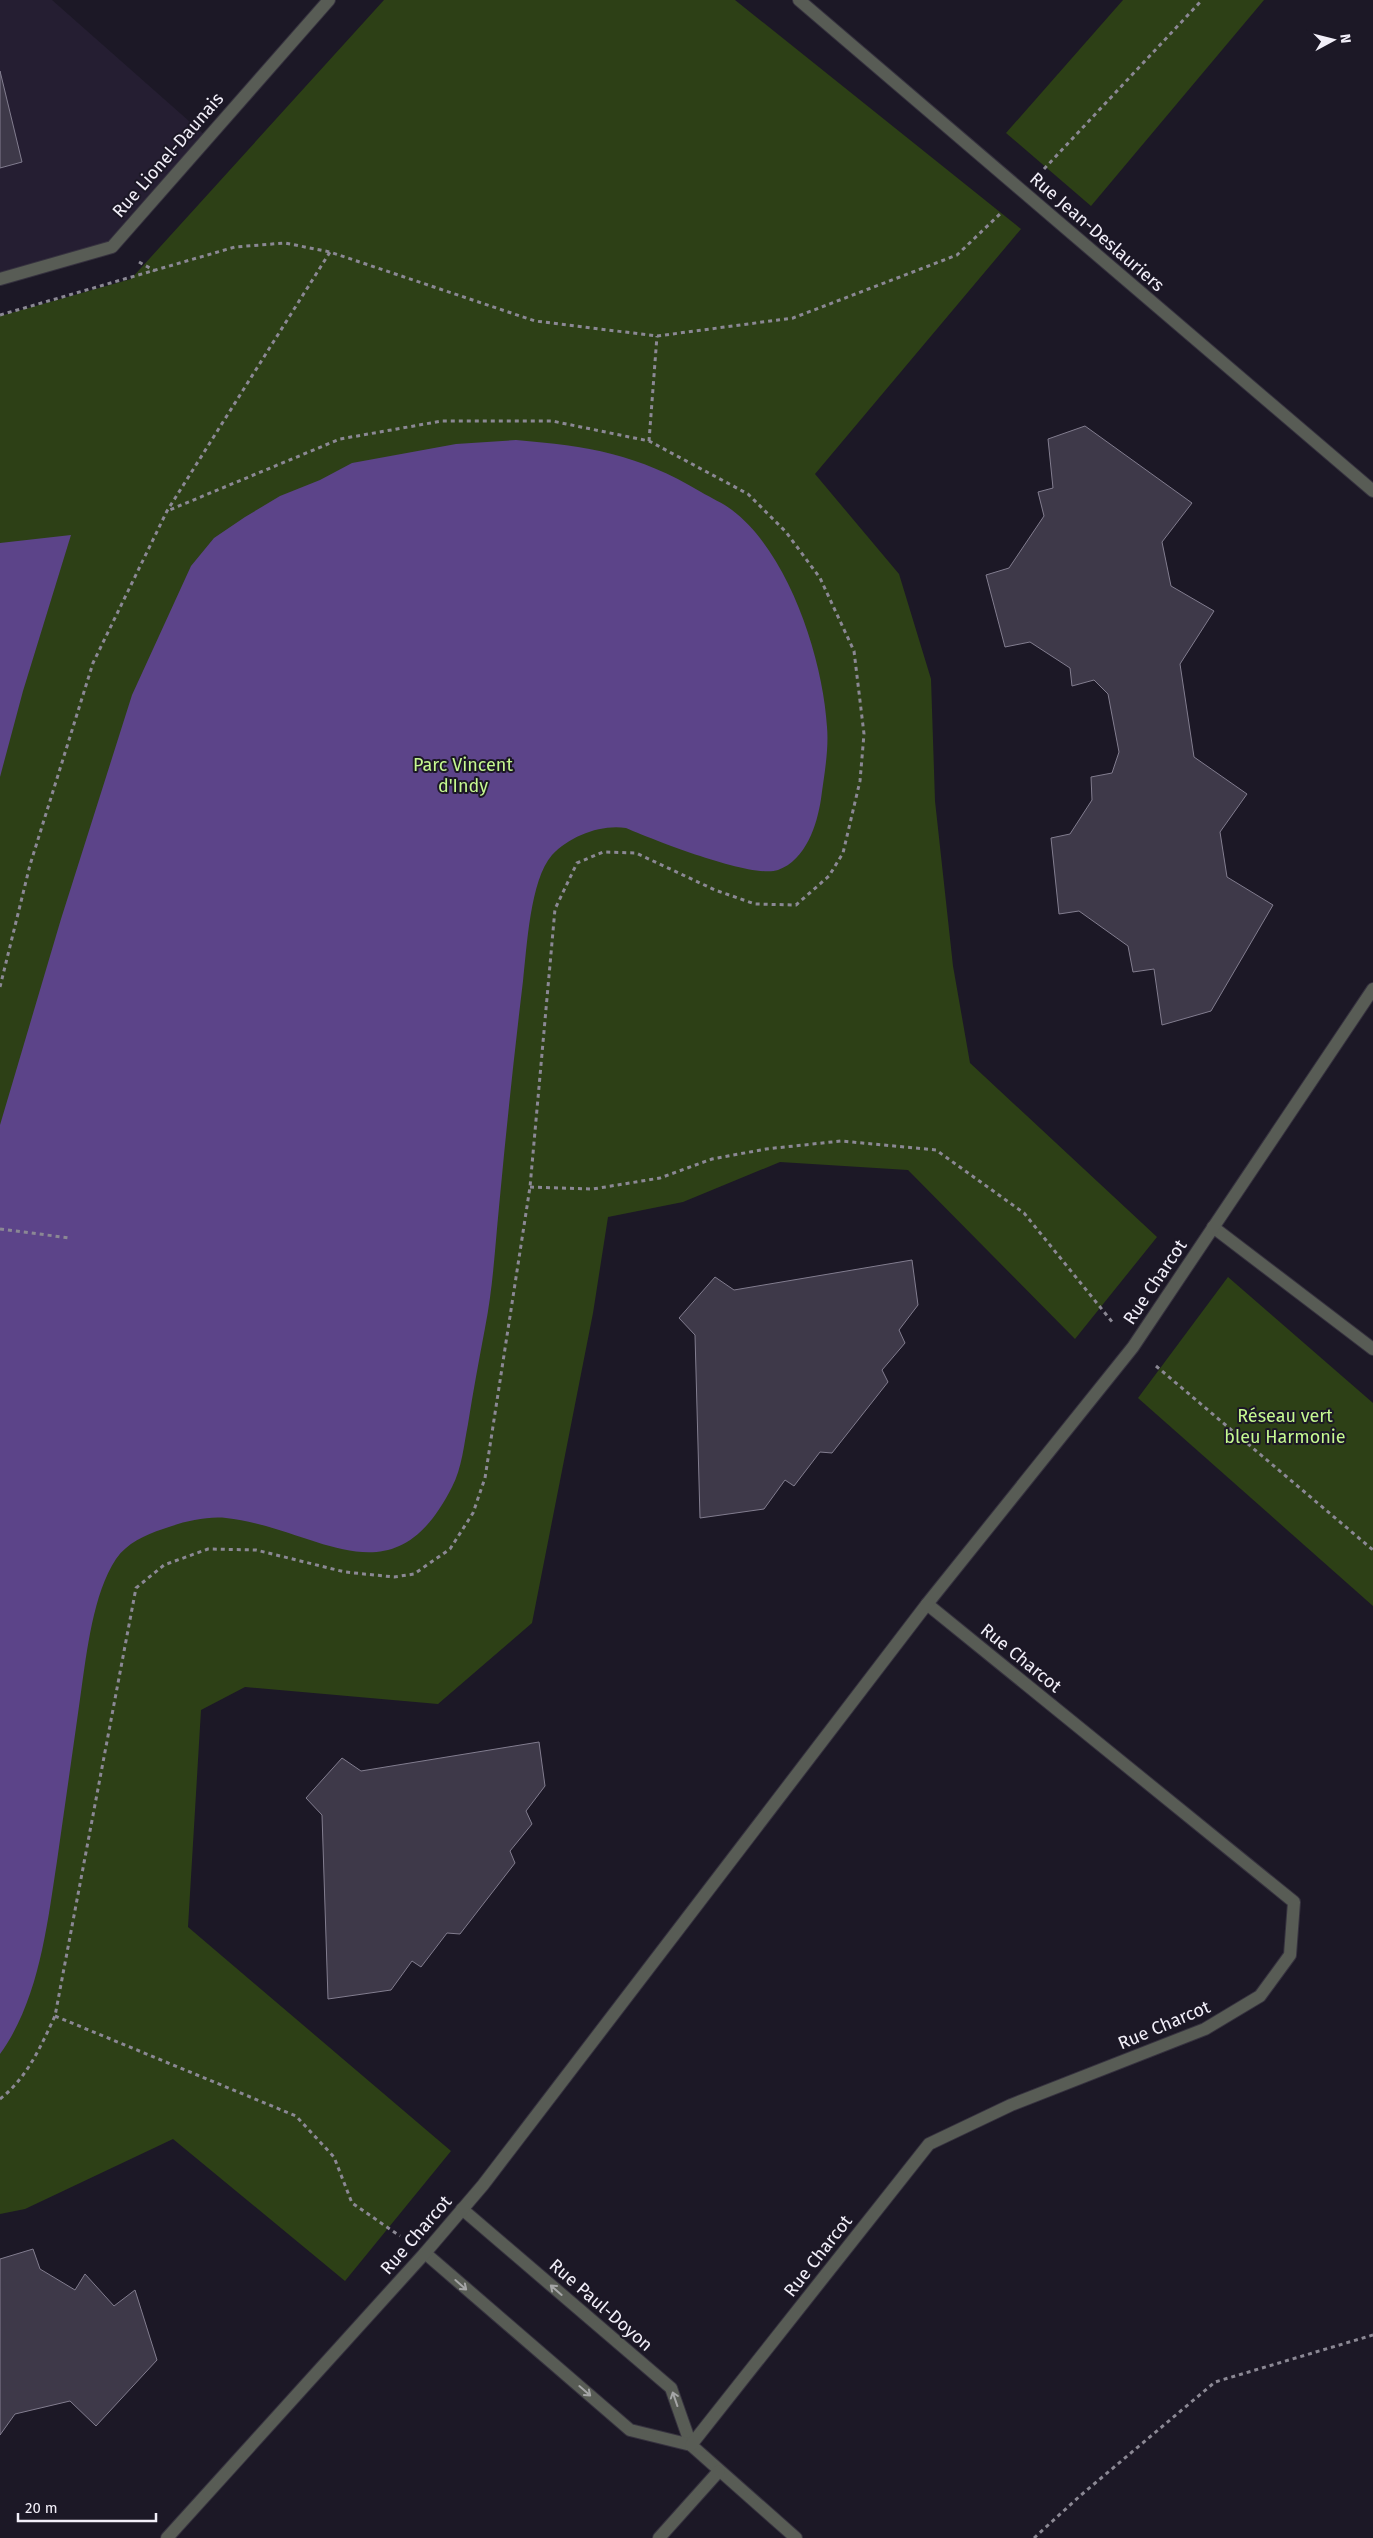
<svg xmlns="http://www.w3.org/2000/svg" width="1373" height="2538" font-family="'Fira Sans',sans-serif">
<style>
.built{fill:#251e32}
.green{fill:#2d4016}
.water{fill:#5c4489}
.building{fill:#3e3949;stroke:#827d8f}
.lines{fill:none;stroke-linecap:round;stroke-linejoin:round}
.minor-casing{stroke:#36323f;stroke-width:14}
.path{stroke:#8b8894;stroke-width:3;stroke-dasharray:4 4;stroke-linecap:butt}
.minor{stroke:#585c55;stroke-width:12}
.oneway{stroke:#a5a6a7}
.labels{text-anchor:middle;dominant-baseline:central;stroke-width:4;stroke-linejoin:round;paint-order:stroke}
.street-label{font-size:18px;fill:#f2eff9;stroke:#1c1826}
.park-label{font-size:18px;fill:#c5f890;stroke:#1c1826}
</style>
<rect width="100%" height="100%" fill="#1c1826"/>
<path class="built" d="M0 0H52L207 137 112 247 0 279Z"/>
<g class="green">
<path d="M384 0H735L1021 229 815 474 899 574 931 679 935 801 953 966 970 1063 1157 1237 1075 1339 908 1170 780 1162 683 1202 608 1217 593 1313 532 1623 438 1704 245 1687 201 1710 188 1927 451 2151 345 2281 173 2139 25 2209 0 2214V316L131 279Z"/>
<path d="M1123 0H1264L1091 206 1006 133Z"/>
<path d="M1228 1277 1373 1403V1606L1138 1398Z"/>
</g>
<g class="water">
<path d="M516 440C588 446 638 454 701 492 711 498 723 503 732 510 789 553 823 659 827 727 829 750 824 776 821 799 817 825 806 860 778 870 752 879 654 840 626 828 601 824 570 836 552 855 530 880 527 947 523 981 514 1056 506 1131 499 1207 495 1247 493 1288 485 1328 479 1360 473 1392 468 1424 464 1444 462 1468 452 1487 392 1606 319 1528 226 1518 206 1516 182 1522 163 1529 145 1535 127 1543 116 1559 93 1594 87 1651 81 1692 73 1749 65 1805 57 1861 47 1926 39 2000 0 2054V1125L61 919 132 695 191 566 214 538 245 517 280 496 320 480 352 463 456 444Z"/>
<path d="M71 535 23 691 0 777V543Z"/>
</g>
<g class="building">
<path d="M0 71 22 162 0 168Z"/>
<path d="M1085 426 1192 503 1162 542 1171 586 1214 611 1180 664 1194 757 1247 794 1220 832 1227 877 1273 905 1211 1011 1162 1025 1154 969 1133 972 1128 946 1079 911 1059 914 1051 838 1070 834 1092 800 1091 777 1112 773 1119 752 1108 694 1094 680 1072 686 1070 668 1030 642 1005 647 986 575 1009 568 1044 516 1038 492 1053 488 1048 439Z"/>
<path d="M912 1260 918 1305 899 1330 905 1343 882 1370 888 1382 832 1453 820 1452 794 1486 785 1480 764 1509 700 1518 695 1335 679 1318 715 1277 734 1290Z"/>
<path d="M539 1742 545 1786 526 1811 532 1824 510 1851 515 1863 460 1934 447 1933 421 1967 412 1961 391 1990 328 1999 322 1815 306 1798 342 1758 361 1771Z"/>
<path d="M33 2249 40 2269 75 2290 85 2274 114 2306 135 2290 157 2360 96 2426 70 2401 15 2414 0 2435V2259Z"/>
</g>
<g class="lines">
<g class="minor-casing">
<g id="minor">
<path d="M799 0 1373 491"/>
<path d="M0 279 112 247 329 0"/>
<path d="M1213 1227 1373 1349"/>
<path d="M462 2209 671 2388 691 2445"/>
<path d="M425 2253 630 2430 691 2445 796 2538"/>
<path d="M691 2445 929 2144 1011 2105 1205 2029 1260 1996 1290 1955 1294 1902 927 1604"/>
<path d="M167 2538 425 2253 483 2185 927 1604 1133 1347 1373 989"/>
<path d="M659 2538 719 2471"/>
</g>
</g>
<g class="path">
<path d="M1044 169 1202 0"/>
<path d="M139 262 155 271"/>
<path d="M0 315 235 247 285 243 330 252 535 321 657 336 793 318 957 255 1001 213"/>
<path d="M649 441 657 336"/>
<path d="M0 987 30 865 93 663 167 511 330 252"/>
<path d="M530 1187 593 1189 660 1178 712 1159 766 1149 841 1141 936 1150 1024 1213 1113 1323"/>
<path d="M0 1229 70 1238"/>
<path d="M1156 1366 1373 1550"/>
<path d="M55 2016 296 2116 334 2157 352 2203 400 2236"/>
<path d="M0 2099C27 2078 41 2046 55 2016L136 1588 164 1565 208 1549 256 1550 345 1572 394 1577 414 1574 450 1549 473 1513 485 1478 530 1187 555 909 577 863 603 852 636 853 715 890 755 904 796 905 829 876 843 853 860 781 864 734 854 651 820 578 786 532 748 494 649 441 552 421H442L340 439 167 511"/>
<path d="M1034 2538 1081 2495 1215 2382 1373 2335"/>
</g>
<use href="#minor" class="minor"/>
</g>
<defs><path id="oneway-shaft" d="M-6 0H5M1.5-3L5.5 0L1.5 3" fill="none" stroke-width="1.6" stroke-linecap="round" stroke-linejoin="round" transform="scale(1.25)"/></defs>
<g class="oneway">
<use href="#oneway-shaft" transform="translate(461 2285) rotate(41)"/>
<use href="#oneway-shaft" transform="translate(556 2290) rotate(-139)"/>
<use href="#oneway-shaft" transform="translate(585 2391) rotate(41)"/>
<use href="#oneway-shaft" transform="translate(675 2399) rotate(-109)"/>
</g>
<g class="labels">
<g class="street-label">
<text transform="translate(168 155) rotate(-49)">Rue Lionel-Daunais</text>
<text transform="translate(1097 232) rotate(41)">Rue Jean-Deslauriers</text>
<text transform="translate(1155 1282) rotate(-56)">Rue Charcot</text>
<text transform="translate(1021 1658) rotate(39)">Rue Charcot</text>
<text transform="translate(1164 2025) rotate(-23)">Rue Charcot</text>
<text transform="translate(416 2235) rotate(-49)">Rue Charcot</text>
<text transform="translate(818 2256) rotate(-52)">Rue Charcot</text>
<text transform="translate(601 2305) rotate(41)">Rue Paul-Doyon</text>
</g>
<g class="park-label">
<text x="463" y="765">Parc Vincent<tspan x="463" dy="21">d'Indy</tspan></text>
<text x="1285" y="1416">Réseau vert<tspan x="1285" dy="21">bleu Harmonie</tspan></text>
</g>
</g>
<g transform="translate(1333 40) rotate(83)" stroke="#1c1826" stroke-width="4" paint-order="stroke">
<path d="M0-4L9 19L0 12L-9 19Z" fill="#f2eff9"/>
<text y="-8" font-size="14" font-weight="bold" text-anchor="middle" fill="#f2eff9">N</text>
</g>
<path d="M18 2513v8h138v-8" fill="none" stroke="#f2eff9" stroke-width="2.5"/>
<text x="25" y="2513" font-size="15" fill="#f2eff9" stroke="#1c1826" stroke-width="4" paint-order="stroke">20 m</text>
</svg>
